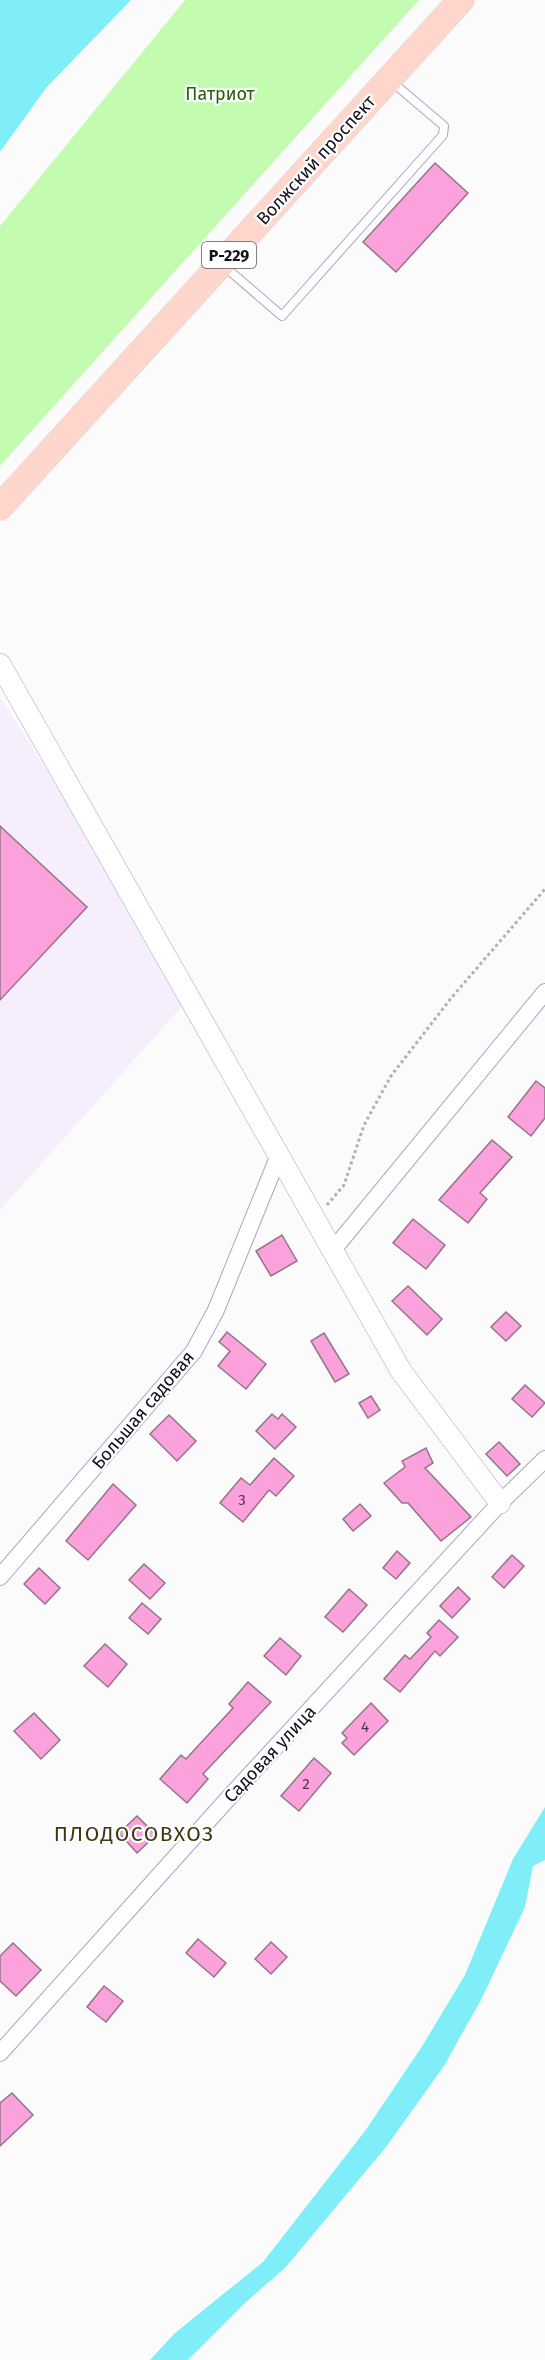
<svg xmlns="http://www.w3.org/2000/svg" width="545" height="2360" font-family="'Fira Sans',sans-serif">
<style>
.commercial{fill:#f6edfd}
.green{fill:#c3fcb0}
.water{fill:#7feef9}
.building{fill:#fba1dc;stroke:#947488;stroke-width:1.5}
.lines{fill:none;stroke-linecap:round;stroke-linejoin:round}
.service-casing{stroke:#aaa4c6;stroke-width:10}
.minor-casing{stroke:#aaa4c6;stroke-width:18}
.tertiary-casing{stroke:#aaa4c6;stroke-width:22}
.primary-casing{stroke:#d5d4d6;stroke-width:27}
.path{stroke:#b1b0b4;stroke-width:3;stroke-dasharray:3 3;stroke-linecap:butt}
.service{stroke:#fff;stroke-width:8}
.minor{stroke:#fff;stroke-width:16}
.tertiary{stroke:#fff;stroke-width:21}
.primary{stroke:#fed6cb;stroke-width:26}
.labels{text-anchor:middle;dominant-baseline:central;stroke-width:4.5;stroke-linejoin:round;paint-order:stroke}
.number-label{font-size:15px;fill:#4d354d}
.shield{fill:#fff;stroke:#5a5861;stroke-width:1.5}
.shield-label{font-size:16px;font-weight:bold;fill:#13111d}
.park-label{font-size:18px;fill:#27600c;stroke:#fff}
.street-label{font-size:18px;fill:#13111d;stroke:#fff}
.quarter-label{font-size:21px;letter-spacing:1.5px;fill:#40380e;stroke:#fff}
</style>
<rect width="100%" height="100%" fill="#fbfbfb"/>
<path class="commercial" d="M0 697 190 997 0 1210Z"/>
<path class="green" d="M185 0H419L0 466V226Z"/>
<g class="water">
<path d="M0 0H131L46 88 0 152Z"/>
<path d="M545 1807V1860L533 1866 525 1907 482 1998 444 2066 386 2147 285 2268 247 2301 188 2360H150L175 2333 263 2262 365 2131 421 2048 465 1975 513 1859Z"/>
</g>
<g class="building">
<path d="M435 163 468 193 396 272 363 242Z"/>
<path d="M0 826 87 907 0 1000Z"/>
<path d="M536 1081 545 1088V1118L531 1136 508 1117Z"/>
<path d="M492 1140 512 1157 480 1193 487 1199 468 1223 439 1200Z"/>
<path d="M413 1219 445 1245 426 1269 393 1243Z"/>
<path d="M282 1235 297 1261 271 1276 256 1251Z"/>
<path d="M408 1286 442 1319 427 1335 392 1301Z"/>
<path d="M506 1312 521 1326 506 1341 491 1327Z"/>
<path d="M227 1332 266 1364 246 1389 218 1366 230 1351 219 1342Z"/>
<path d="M324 1333 349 1374 335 1382 311 1341Z"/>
<path d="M525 1385 545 1403 532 1417 512 1399Z"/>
<path d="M371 1396 380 1410 368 1418 359 1403Z"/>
<path d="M272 1414 278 1419 282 1414 296 1427 275 1449 256 1431Z"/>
<path d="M169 1415 196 1441 177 1461 150 1434Z"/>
<path d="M499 1442 520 1464 507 1476 486 1454Z"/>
<path d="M426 1448 433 1463 425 1468 471 1517 441 1541 408 1503H402L384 1483 405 1467 402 1461Z"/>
<path d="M274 1458 294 1476 276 1496 269 1490 243 1522 220 1503 241 1478 250 1485Z"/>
<path d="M113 1484 136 1505 88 1560 66 1541Z"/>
<path d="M360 1504 371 1516 353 1531 343 1519Z"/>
<path d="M397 1551 410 1563 396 1579 383 1568Z"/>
<path d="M512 1555 524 1566 504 1588 492 1577Z"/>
<path d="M144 1564 165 1583 150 1599 129 1580Z"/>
<path d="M39 1568 60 1588 45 1604 24 1584Z"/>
<path d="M458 1587 470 1599 452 1618 440 1606Z"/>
<path d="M349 1589 367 1605 343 1632 325 1617Z"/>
<path d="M142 1603 161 1619 148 1634 129 1618Z"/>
<path d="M439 1620 458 1637 440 1656 435 1651 400 1692 384 1679 405 1655 410 1659 431 1637 427 1633Z"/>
<path d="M280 1638 301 1656 286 1675 264 1656Z"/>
<path d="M105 1644 127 1664 108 1687 84 1666Z"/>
<path d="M248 1682 271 1702 203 1774 208 1779 187 1803 160 1779 181 1755 186 1759 233 1708 229 1704Z"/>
<path d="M371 1703 388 1721 354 1755 342 1743 347 1738 342 1733Z"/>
<path d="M34 1713 60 1740 41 1759 14 1731Z"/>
<path d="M314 1758 331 1773 299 1811 281 1796Z"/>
<path d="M137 1816 156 1835 137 1853 119 1833Z"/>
<path d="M198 1939 226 1963 214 1977 186 1953Z"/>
<path d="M271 1942 287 1957 271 1974 255 1959Z"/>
<path d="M13 1943 41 1970 16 1996 0 1981V1956Z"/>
<path d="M104 1986 123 2001 106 2022 87 2007Z"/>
<path d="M12 2093 33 2115 0 2146V2103Z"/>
</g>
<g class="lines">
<g class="service-casing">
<path id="service" d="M224 266 282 316 443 135 444 126 391 81"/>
</g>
<g class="minor-casing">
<g id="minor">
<path d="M333 1250 545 992"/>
<path d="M0 1577 194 1351 216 1310 279 1155"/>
<path d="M0 2053 225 1802 500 1503 545 1459"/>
</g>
</g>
<g class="tertiary-casing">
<path id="tertiary" d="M0 664 401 1371 500 1503"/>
</g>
<g class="primary-casing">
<path id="primary" d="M0 507 461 0"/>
</g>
<path class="path" d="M327 1205 344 1185 364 1125 391 1076 452 997 545 889"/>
<use href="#service" class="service"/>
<use href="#minor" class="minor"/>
<use href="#tertiary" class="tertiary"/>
<use href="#primary" class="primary"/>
</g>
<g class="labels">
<g class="number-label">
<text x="242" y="1500">3</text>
<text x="365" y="1727">4</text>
<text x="306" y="1784">2</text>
</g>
<rect class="shield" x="202" y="242" width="54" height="26" rx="4.5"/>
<g class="shield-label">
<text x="229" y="255">Р-229</text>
</g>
<g class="park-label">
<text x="220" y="94">Патриот</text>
</g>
<g class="street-label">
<text transform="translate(316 160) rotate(-48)">Волжский проспект</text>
<text transform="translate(143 1410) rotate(-50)">Большая садовая</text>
<text transform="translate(270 1754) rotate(-47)">Садовая улица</text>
</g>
<g class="quarter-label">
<text x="134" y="1834">ПЛОДОСОВХОЗ</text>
</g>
</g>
</svg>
